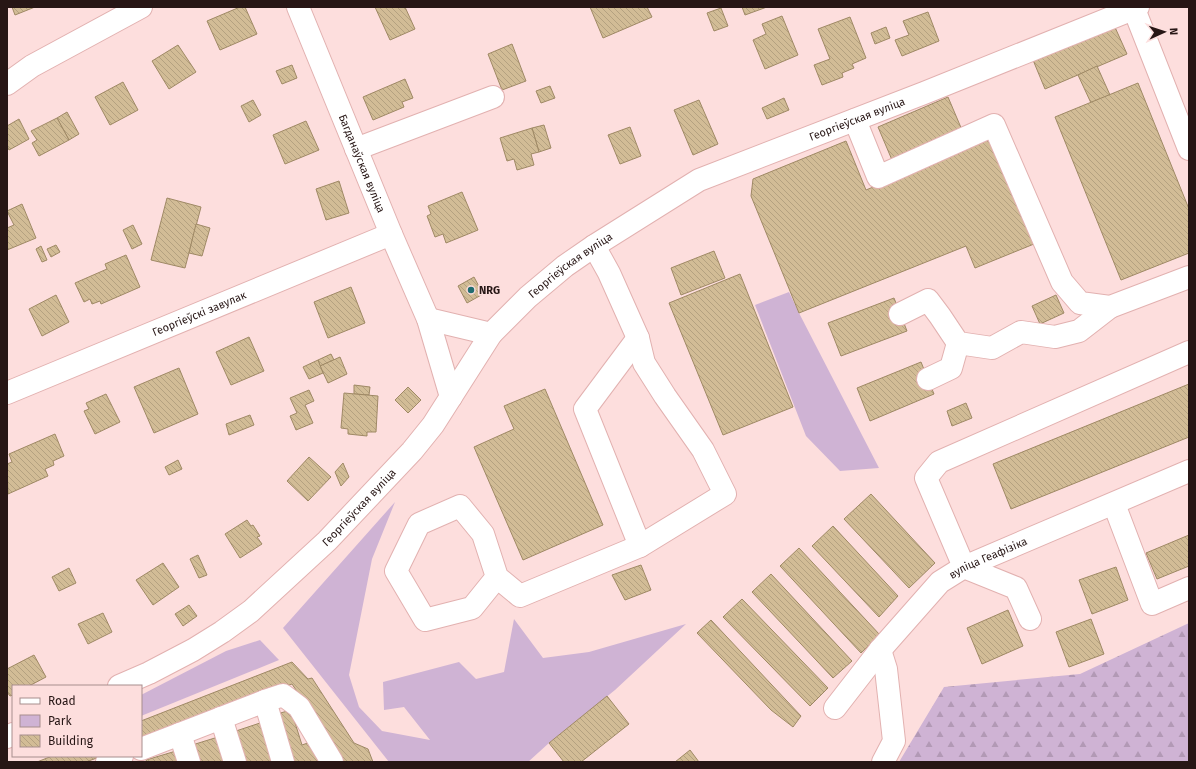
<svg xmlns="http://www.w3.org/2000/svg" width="1196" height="769" font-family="'Fira Sans',sans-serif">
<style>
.green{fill:#cfb3d4}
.forest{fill:url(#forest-firs)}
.building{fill:url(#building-back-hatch);stroke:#9f8965}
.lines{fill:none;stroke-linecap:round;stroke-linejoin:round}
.minor-casing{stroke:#e2b1b0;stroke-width:24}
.minor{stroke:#fff;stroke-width:22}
.poi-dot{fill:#206c70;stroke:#fddedd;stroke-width:1.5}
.labels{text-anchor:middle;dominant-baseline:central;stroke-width:3.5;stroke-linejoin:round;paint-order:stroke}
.street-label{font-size:11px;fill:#271615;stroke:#fddedd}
.poi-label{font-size:11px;font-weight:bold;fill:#271615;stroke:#fddedd;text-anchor:start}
</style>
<defs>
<pattern id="forest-firs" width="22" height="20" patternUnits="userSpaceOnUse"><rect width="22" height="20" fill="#cfb3d4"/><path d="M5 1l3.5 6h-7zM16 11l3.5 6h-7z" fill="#b299b5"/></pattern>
<pattern id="building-back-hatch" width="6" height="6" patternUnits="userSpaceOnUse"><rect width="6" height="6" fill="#d2bc96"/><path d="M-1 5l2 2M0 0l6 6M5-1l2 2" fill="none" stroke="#b4a180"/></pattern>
</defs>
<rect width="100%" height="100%" fill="#fddedd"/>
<g class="green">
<path d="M789 292 799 313 879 468 840 471 806 436 755 305Z"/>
<path d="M395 502 372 559 349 675 359 707 382 731 430 740 404 707 384 710 383 682 459 662 476 679 504 672 514 619 543 658 589 652 686 624 615 690 549 743 528 762H389L283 628Z"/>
<path d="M260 640 279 660 141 716V695L226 651Z"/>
</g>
<path class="forest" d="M1189 623V762H899L944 687 1080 674Z"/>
<g class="building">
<path d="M12 7H35L15 15Z"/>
<path d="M240 7H245L257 34 220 50 207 21Z"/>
<path d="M375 7H405L415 29 390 40Z"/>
<path d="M590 7H647L652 17 603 38Z"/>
<path d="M742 7H767L745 15Z"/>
<path d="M721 8 728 26 714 31 707 13Z"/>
<path d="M928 12 939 41 902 56 895 40 909 35 903 21Z"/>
<path d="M782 16 798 55 765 69 753 40 766 34 762 24Z"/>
<path d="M850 17 866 58 852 64 854 68 842 73 843 77 822 85 814 65 830 59 818 29Z"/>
<path d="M1114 25 1127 54 1045 89 1033 60Z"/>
<path d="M886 27 890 38 875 44 871 33Z"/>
<path d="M512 44 526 81 502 90 488 54Z"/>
<path d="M178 45 196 72 169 89 152 61Z"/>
<path d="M292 65 297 78 282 84 276 71Z"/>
<path d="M1097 66 1110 95 1091 103 1078 75Z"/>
<path d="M405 79 413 98 402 102 404 107 373 120 363 97Z"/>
<path d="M123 82 138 110 110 125 95 97Z"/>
<path d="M1138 83 1189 209V253L1121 280 1055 117Z"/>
<path d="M550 86 555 98 541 103 536 91Z"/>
<path d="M948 97 962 130 892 160 878 127Z"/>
<path d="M784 98 789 110 767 119 762 108Z"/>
<path d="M253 100 261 115 249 122 241 106Z"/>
<path d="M699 100 718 144 693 155 674 110Z"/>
<path d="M67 112 79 134 69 140 57 118Z"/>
<path d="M57 118 69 140 39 156 32 143 37 140 31 131Z"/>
<path d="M19 119 29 139 9 150 7 146V126Z"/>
<path d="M306 121 319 150 285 164 273 135Z"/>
<path d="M544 125 551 148 539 152 532 128Z"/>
<path d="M630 127 641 156 620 164 608 135Z"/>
<path d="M532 128 539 152 531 154 534 165 517 170 514 159 507 161 500 138Z"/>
<path d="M991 138 1034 244 975 268 966 246 799 313 751 196 753 179 846 141 866 190Z"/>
<path d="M339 181 349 213 326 220 316 189Z"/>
<path d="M462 192 478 230 446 243 443 234 435 237 427 216 431 214 428 206Z"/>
<path d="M167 198 201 207 185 268 151 260Z"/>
<path d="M22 204 36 238 7 250V228L14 225 7 211Z"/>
<path d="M196 224 210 228 202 256 189 253Z"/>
<path d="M133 225 142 244 132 249 123 230Z"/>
<path d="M56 245 60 252 51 257 47 249Z"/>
<path d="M41 246 47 260 42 262 36 249Z"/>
<path d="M714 251 725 278 681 295 671 268Z"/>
<path d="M126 255 140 287 101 304 100 301 92 304 90 299 84 302 75 283 107 269 105 264Z"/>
<path d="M740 274 793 407 723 435 669 303Z"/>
<path d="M474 277 483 294 467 303 458 286Z"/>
<path d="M351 287 365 323 328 338 314 302Z"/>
<path d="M56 295 69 322 42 336 29 309Z"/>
<path d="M1056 295 1064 313 1040 324 1032 306Z"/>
<path d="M894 298 907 331 841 356 828 323Z"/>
<path d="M249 337 264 371 231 385 216 352Z"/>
<path d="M331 354 334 360 320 366 318 360Z"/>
<path d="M340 357 347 374 328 383 320 366Z"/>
<path d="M318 360 323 373 309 379 303 367Z"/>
<path d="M921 362 934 394 870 421 857 388Z"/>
<path d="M179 368 198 414 154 433 134 387Z"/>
<path d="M1189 384V437L1011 509 993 464Z"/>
<path d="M354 385 370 387 369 395 354 394Z"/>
<path d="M408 387 421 400 408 413 395 400Z"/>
<path d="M545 389 603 525 523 560 474 447 514 429 504 406Z"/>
<path d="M309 390 314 401 305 405 313 423 296 430 290 416 297 413 290 398Z"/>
<path d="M344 393 378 396 376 432H367V436L348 434V429L341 428Z"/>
<path d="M106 394 120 422 95 434 84 411 89 409 86 403Z"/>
<path d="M966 403 972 418 952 426 947 411Z"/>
<path d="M250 415 254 425 229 435 226 424Z"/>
<path d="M55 434 64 456 53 461 54 465 45 469 48 476 8 494 7 464 12 462 9 454Z"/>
<path d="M309 457 331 477 308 501 287 481Z"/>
<path d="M178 460 182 469 169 475 165 467Z"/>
<path d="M343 463 349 477 341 486 335 472Z"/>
<path d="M871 494 935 563 909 588 844 519Z"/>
<path d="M247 520 251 526 253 525 260 536 257 537 262 544 240 558 225 534Z"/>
<path d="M833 526 898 596 879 617 812 546Z"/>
<path d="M1189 535V566L1157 579 1146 553Z"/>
<path d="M799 548 880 635 861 653 780 566Z"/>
<path d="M198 555 207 575 199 578 190 559Z"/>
<path d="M163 563 179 587 153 605 136 580Z"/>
<path d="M641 565 651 590 625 600 612 575Z"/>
<path d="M1116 567 1128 600 1092 614 1079 580Z"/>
<path d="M69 568 76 583 59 591 52 577Z"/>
<path d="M771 574 852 661 833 678 752 592Z"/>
<path d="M742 599 828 688 810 706 723 617Z"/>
<path d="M189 605 197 616 183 626 175 614Z"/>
<path d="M1008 610 1023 646 982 664 967 628Z"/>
<path d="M103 613 112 632 88 644 78 624Z"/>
<path d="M1091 619 1104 654 1069 667 1056 632Z"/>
<path d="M711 620 801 716 793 727 771 710 697 633Z"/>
<path d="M34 655 46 677 29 686H13V695L10 696 7 692V669Z"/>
<path d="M292 662 308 679 312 678 354 743 368 749 373 762H342L339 755 292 684 141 741V721Z"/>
<path d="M607 696 629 724 581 762H564L549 743Z"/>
<path d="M291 710 302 745 316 740 323 762H293L277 714Z"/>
<path d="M263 722 275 762H245L236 731Z"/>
<path d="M218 737 226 762H194L189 746Z"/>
<path d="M690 750 699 762H675Z"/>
<path d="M176 751 180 762H147L146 760Z"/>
<path d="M52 756H102L86 762H37Z"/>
</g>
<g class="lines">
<g class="minor-casing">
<g id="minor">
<path id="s1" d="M298 7 391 234 428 319 451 397"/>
<path d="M1134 9 1189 149"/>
<path d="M7 84 32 66 141 7"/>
<path d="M855 120 878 177 994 125 1062 282 1080 303 1110 307 1189 277"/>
<path d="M356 149 493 97"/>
<path d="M900 314 928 300 940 316 958 343 992 348 1021 332 1055 337 1079 331 1110 307"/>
<path d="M428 319 491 334"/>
<path d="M638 338 585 409 640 546"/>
<path d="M928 379 951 368 958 343"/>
<path id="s2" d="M7 393 391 234"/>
<path d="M1114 504 1152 604 1189 588"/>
<path d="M497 577 472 608 425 620 396 571 419 524 460 506 483 534 497 577 520 596 640 546 725 494 703 450 665 396 644 363 638 338 609 273 594 246"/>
<path d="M1030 619 1016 588 964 567 926 478 939 462 1189 352"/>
<path d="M880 650 886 669 894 741 883 762"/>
<path id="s3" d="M119 686 149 673 193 650 222 632 251 611 327 541 412 451 433 425 491 334 528 297 565 266 594 246 699 180 924 93 1138 7"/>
<path d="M265 701 283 762"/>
<path id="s4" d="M835 708 880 650 940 582 964 567 1189 471"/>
<path d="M221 718 235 762"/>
<path d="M180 734 189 762"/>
<path d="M7 737 13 734"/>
<path d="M141 749 265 701 283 695 299 707 332 762"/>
<path d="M107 762 122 756"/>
</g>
</g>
<use href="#minor" class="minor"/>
</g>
<circle class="poi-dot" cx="471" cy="290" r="4"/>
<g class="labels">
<g class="street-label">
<text stroke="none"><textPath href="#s3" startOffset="950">Георгіеўская вуліца</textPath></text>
<text stroke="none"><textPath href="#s1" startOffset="169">Багданаўская вуліца</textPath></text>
<text stroke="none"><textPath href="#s3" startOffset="626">Георгіеўская вуліца</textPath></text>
<text stroke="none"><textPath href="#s2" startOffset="208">Георгіеўскі завулак</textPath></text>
<text stroke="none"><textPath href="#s3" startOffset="302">Георгіеўская вуліца</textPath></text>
<text stroke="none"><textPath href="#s4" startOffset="218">вуліца Геафізіка</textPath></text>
</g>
<g class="poi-label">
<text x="479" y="290">NRG</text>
</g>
</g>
<rect width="1196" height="769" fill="none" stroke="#271615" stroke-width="16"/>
<rect x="12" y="685" width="130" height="72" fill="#fddedd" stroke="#a78e8d"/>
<rect x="20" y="698" width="20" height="6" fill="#ffffff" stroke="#a78e8d"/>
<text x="48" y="705" font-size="12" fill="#271615">Road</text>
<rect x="20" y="715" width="20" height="12" fill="#cfb3d4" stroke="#a78e8d"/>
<text x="48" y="725" font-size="12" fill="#271615">Park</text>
<rect x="20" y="735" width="20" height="12" fill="url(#building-back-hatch)" stroke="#a78e8d"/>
<text x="48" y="745" font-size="12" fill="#271615">Building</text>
<g transform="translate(1164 32) rotate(87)" stroke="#fddedd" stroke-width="3" paint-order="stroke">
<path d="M0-3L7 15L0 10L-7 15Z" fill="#271615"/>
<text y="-6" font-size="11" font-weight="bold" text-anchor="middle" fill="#271615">N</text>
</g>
</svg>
